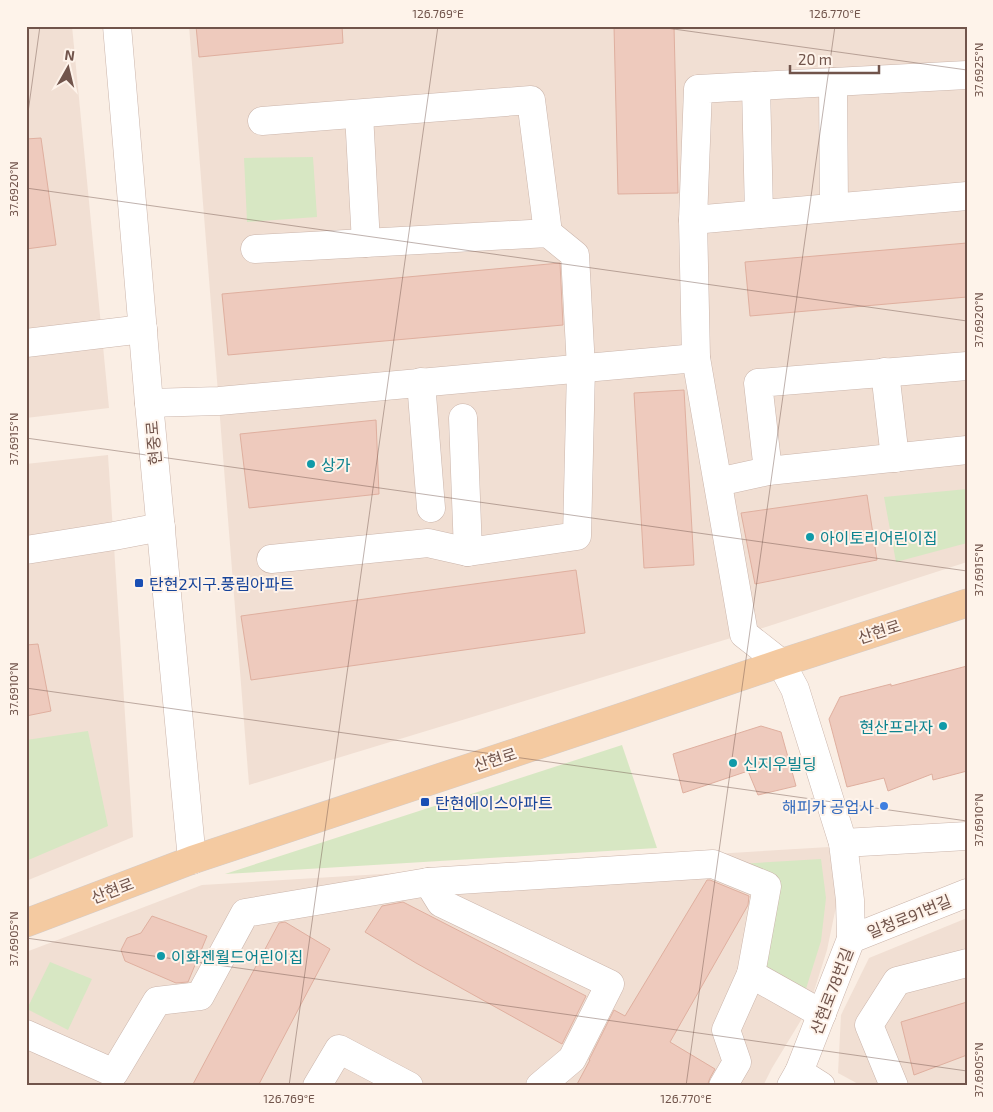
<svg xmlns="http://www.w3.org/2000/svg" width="993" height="1112" font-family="'Exo 2','Noto Sans KR',sans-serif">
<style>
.residential{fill:#f1dfd3}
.green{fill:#d7e7c3}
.building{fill:#eecabd;stroke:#dfaf9f}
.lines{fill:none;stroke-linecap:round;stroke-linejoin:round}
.minor-casing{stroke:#cbb5ab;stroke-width:29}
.major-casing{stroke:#d4ccc9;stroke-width:29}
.minor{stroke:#fff;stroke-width:28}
.major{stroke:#f4caa1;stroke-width:28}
.ticks{fill:none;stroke:#71544b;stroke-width:1;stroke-opacity:0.45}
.culture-dot{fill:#0f9aa8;stroke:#fef3ea;stroke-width:2}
.transit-dot{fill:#1a4fb4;stroke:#fef3ea;stroke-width:2}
.shop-dot{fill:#3f7fe0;stroke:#fef3ea;stroke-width:2}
.labels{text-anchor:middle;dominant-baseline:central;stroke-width:4;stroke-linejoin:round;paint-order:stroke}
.street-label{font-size:16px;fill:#71544b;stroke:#fef3ea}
.culture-label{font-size:16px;fill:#0d838f;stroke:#fef3ea;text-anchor:start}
.transit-label{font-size:16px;fill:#164399;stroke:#fef3ea;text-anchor:start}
.shop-label{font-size:16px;fill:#366cbe;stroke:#fef3ea;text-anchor:end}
.neatline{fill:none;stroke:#71544b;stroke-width:2}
.ticks-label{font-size:12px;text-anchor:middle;fill:#71544b}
</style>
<rect width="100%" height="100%" fill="#faeee4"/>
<g class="residential">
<path d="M26 26H72L109 408 26 418Z"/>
<path d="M189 26H967V562L744 634 249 785Z"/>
<path d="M108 455 133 837 26 881V464Z"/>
<path d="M829 847 837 902 827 950 809 1007 772 1068 763 1086H26V952L202 885Z"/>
<path d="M967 918V1086H862L838 1073 841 1015 869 958Z"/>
</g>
<g class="green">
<path d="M313 157 317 217 247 222 244 158Z"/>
<path d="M967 489V543L896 562 884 497Z"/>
<path d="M88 731 108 826 26 861V740Z"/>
<path d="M622 745 657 848 225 874Z"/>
<path d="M821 859 826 898 821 941 805 992 766 968 776 884 737 864Z"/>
<path d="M50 962 92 979 68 1030 27 1009Z"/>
</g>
<g class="building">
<path d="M196 26H342L343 43 199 57Z"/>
<path d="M614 26H674L678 193 618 194Z"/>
<path d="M41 138 56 245 26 249V139Z"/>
<path d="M967 243V297L750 316 745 262Z"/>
<path d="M560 263 563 325 228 355 222 294Z"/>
<path d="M684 390 694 565 644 568 634 393Z"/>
<path d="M376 420 379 494 249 508 240 434Z"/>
<path d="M867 495 877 560 755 584 741 513Z"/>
<path d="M576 570 585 633 251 680 241 616Z"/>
<path d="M38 644 51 711 26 716V645Z"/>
<path d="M967 666V771L933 780 932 774 888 791 884 778 847 787 829 719 840 697 891 684V686Z"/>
<path d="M761 726 781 732 796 786 758 795 748 771 683 793 673 754Z"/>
<path d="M707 880H710L749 896 748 905 670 1042 715 1069 710 1078 707 1086H576L590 1060H589L614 1010 625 1016Z"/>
<path d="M403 902 586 996 562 1044 416 963 365 932 382 906Z"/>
<path d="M152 916 207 936 188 982 176 983 125 961 121 950 127 938 141 933Z"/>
<path d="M285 922 330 949 258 1086H192L279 923Z"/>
<path d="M967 1002V1055L914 1075 901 1022Z"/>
</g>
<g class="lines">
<g class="minor-casing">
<g id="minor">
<path d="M117 26 149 403 192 860"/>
<path d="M833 82 834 207"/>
<path d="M756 86 759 214"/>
<path d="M359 114 366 243"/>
<path d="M262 121 531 100 548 233"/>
<path d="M693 220 967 196"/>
<path d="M255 249 548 233 575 255 581 368 577 536 468 552 428 543 271 559"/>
<path d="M26 343 143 329"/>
<path d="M885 372 895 458"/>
<path d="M421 382 431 508"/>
<path d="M149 403 219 401 696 358"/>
<path d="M463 418 468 552"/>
<path d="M768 471 758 383 967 366"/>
<path d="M718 482 768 471 967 450"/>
<path d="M26 550 114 536 161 527"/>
<path d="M843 843 967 836"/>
<path d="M428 882 441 903 610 984 572 1059 540 1086"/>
<path d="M851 939 967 893"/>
<path d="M26 1034 114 1073 157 1001 200 996 245 913 428 882 713 864 767 886 751 974 822 1014"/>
<path d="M799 1072 821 1086"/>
<path d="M317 1086 339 1049 409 1086"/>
<path d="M723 1086 737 1062 726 1030 751 974"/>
<path d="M791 1086 799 1072 851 939 850 900 843 843 795 689 781 663 744 634 696 358 693 220 698 89 967 75"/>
<path d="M894 1086 869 1025 897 981 967 963"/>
</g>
</g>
<g class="major-casing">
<path id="major" d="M26 923 192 860 628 715 781 663 967 603"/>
</g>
<use href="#minor" class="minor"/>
<use href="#major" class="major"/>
</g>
<path class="ticks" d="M652 26 967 70M26 127 40 26M26 188 967 321M26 438 967 571M26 688 967 821M26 938 967 1071M289 1086 438 26M686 1086 835 26"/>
<g class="culture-dot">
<circle cx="311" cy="464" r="5"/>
<circle cx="810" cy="537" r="5"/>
<circle cx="943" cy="726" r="5"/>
<circle cx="733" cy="763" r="5"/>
<circle cx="161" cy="956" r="5"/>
</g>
<g class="transit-dot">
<rect x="134" y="578" width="10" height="10" rx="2.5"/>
<rect x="420" y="797" width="10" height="10" rx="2.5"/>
</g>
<circle class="shop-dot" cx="884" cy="806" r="5"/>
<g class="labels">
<g class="street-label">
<text transform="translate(153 443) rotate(-95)">현중로</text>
<text transform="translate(879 631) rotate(-18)">산현로</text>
<text transform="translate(495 759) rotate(-18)">산현로</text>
<text transform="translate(112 890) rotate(-21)">산현로</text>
<text transform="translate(909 916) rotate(-22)">일청로91번길</text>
<text transform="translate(831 991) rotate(-69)">산현로78번길</text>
</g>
<g class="culture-label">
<text x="321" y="464">상가</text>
<text x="820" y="537">아이토리어린이집</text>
<text x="933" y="726" text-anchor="end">현산프라자</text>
<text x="743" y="763">신지우빌딩</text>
<text x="171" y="956">이화젠월드어린이집</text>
</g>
<g class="transit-label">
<text x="149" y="583">탄현2지구.풍림아파트</text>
<text x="435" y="802">탄현에이스아파트</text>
</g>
<g class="shop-label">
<text x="874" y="806">해피카 공업사</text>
</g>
</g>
<rect width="993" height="1112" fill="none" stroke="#fef3ea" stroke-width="55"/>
<g transform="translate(68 68) rotate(8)" stroke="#fef3ea" stroke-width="4" paint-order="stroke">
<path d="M0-4L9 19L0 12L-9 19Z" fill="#71544b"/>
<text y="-8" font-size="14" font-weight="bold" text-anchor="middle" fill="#71544b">N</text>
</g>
<path d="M790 65v8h89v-8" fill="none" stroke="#71544b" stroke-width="2.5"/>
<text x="798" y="65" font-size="15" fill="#71544b" stroke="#fef3ea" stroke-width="4" paint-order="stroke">20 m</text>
<rect x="28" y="28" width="938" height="1056" class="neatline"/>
<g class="ticks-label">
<text x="438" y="18">126.769°E</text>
<text x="835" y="18">126.770°E</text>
<text transform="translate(979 70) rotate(-90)" y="4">37.6925°N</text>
<text transform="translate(14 189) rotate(-90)" y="4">37.6920°N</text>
<text transform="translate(979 320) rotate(-90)" y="4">37.6920°N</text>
<text transform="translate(14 439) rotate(-90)" y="4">37.6915°N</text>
<text transform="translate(979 570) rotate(-90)" y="4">37.6915°N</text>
<text transform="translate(14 689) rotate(-90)" y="4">37.6910°N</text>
<text transform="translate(979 820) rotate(-90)" y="4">37.6910°N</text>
<text transform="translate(14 939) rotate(-90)" y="4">37.6905°N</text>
<text transform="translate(979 1070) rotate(-90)" y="4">37.6905°N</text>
<text x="289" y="1103">126.769°E</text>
<text x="686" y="1103">126.770°E</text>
</g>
</svg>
